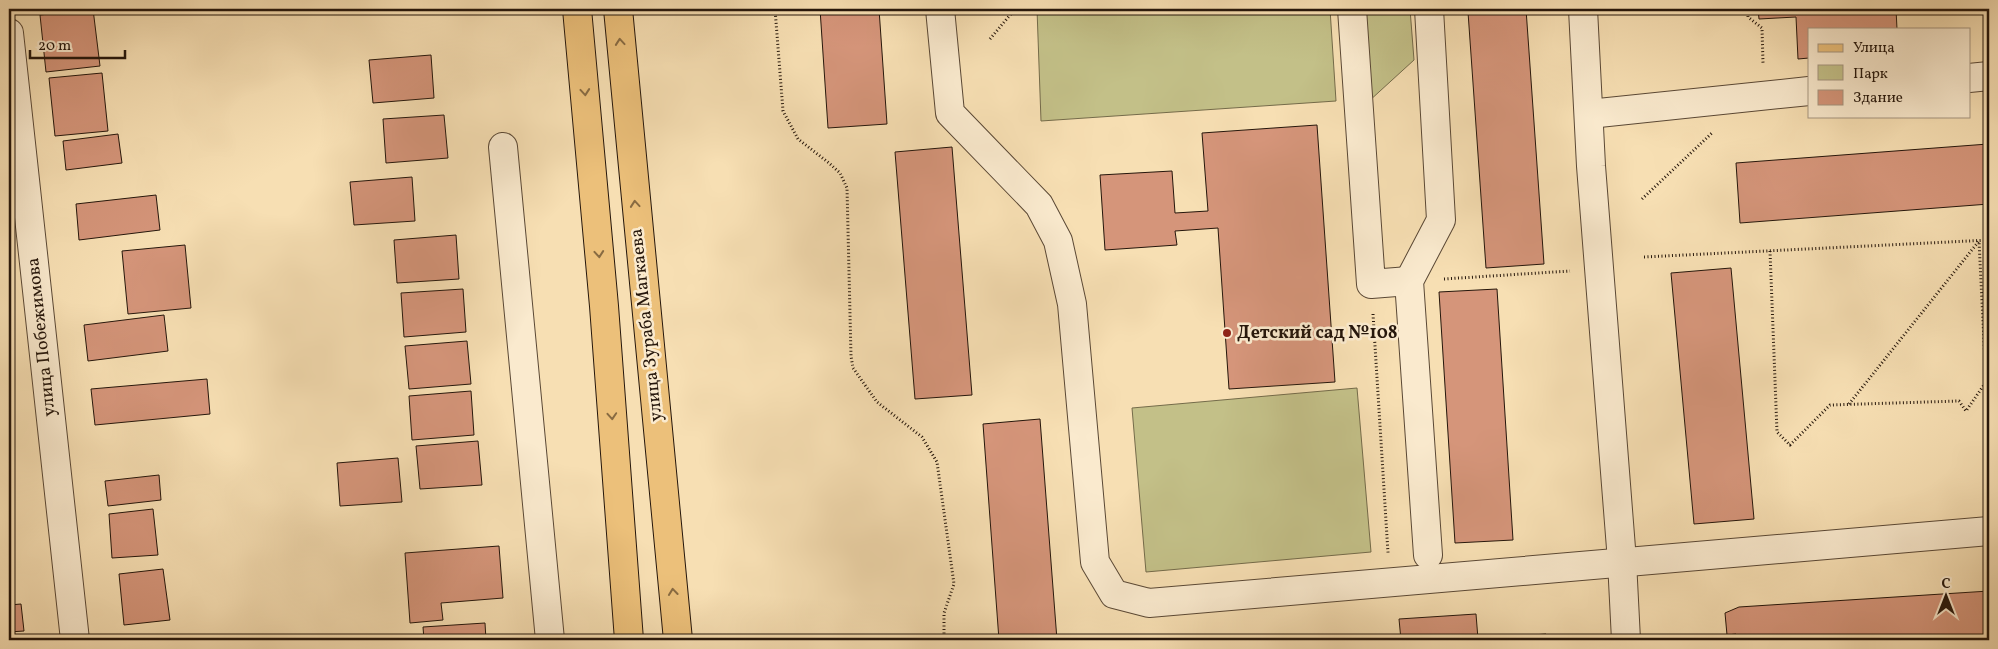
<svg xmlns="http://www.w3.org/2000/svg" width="1998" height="649" font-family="Vollkorn,serif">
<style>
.green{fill:#c3c088;stroke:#746b4a}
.building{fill:#d5957a;stroke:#25160b}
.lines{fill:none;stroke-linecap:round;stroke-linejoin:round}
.minor-casing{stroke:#5a4835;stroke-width:30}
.major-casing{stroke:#25160b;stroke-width:30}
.path{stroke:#25160b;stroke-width:3;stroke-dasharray:1 2.5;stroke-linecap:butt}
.minor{stroke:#faeace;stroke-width:28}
.major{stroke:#ecc07a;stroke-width:28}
.oneway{stroke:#886b42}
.poi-dot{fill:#8f2418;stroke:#faeace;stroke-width:2}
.labels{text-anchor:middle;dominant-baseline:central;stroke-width:5;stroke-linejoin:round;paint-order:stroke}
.street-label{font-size:18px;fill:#25160b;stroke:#faeace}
.poi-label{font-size:18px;font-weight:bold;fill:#25160b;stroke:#faeace;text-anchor:start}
</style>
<rect width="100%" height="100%" fill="#f7dfb3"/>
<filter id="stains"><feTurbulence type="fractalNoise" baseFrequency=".004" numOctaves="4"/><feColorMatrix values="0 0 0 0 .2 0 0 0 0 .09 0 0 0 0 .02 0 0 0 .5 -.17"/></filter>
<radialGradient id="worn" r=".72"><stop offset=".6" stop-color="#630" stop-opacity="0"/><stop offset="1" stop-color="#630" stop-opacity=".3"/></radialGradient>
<g class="green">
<path d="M1037 9H1330L1336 101 1041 121Z"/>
<path d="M1360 9H1410L1414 60 1368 102Z"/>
<path d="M1357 388 1371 552 1146 572 1132 408Z"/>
</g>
<g class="building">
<path d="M93 9 100 66 46 72 40 15Z"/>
<path d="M820 9H879L887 124 828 128Z"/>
<path d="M1526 9 1544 264 1486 268 1468 12Z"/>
<path d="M1758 9H1896L1897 29H1809V58L1798 59 1796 17 1759 19Z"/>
<path d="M431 55 434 98 373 103 369 60Z"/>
<path d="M102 73 108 131 55 136 49 78Z"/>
<path d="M444 115 448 158 386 163 383 119Z"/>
<path d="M1317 125 1335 382 1229 389 1218 228 1175 231 1177 245 1105 250 1100 175 1172 171 1175 213 1208 211 1202 133Z"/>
<path d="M118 134 122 163 66 170 63 141Z"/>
<path d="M1988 144 1989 204 1740 223 1736 163Z"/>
<path d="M952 147 972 395 915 399 895 152Z"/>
<path d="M412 177 415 221 354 225 350 182Z"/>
<path d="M156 195 160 230 79 240 76 204Z"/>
<path d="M456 235 459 279 397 283 394 240Z"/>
<path d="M185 245 191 308 128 314 122 251Z"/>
<path d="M1731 268 1754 519 1694 524 1671 273Z"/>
<path d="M463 289 466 332 404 337 401 293Z"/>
<path d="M1497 289 1513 540 1455 543 1439 292Z"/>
<path d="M164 315 168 351 88 361 84 325Z"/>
<path d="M467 341 471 384 409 389 405 346Z"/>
<path d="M207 379 210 414 95 425 91 389Z"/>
<path d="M471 391 474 435 412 440 409 396Z"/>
<path d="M1040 419 1057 640H999L983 424Z"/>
<path d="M478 441 482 485 420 489 416 446Z"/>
<path d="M398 458 402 502 340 506 337 463Z"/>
<path d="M159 475 161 500 108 506 105 481Z"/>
<path d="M153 509 158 555 112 558 109 514Z"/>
<path d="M499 546 503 598 441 603 443 620 410 623 405 553Z"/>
<path d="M163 569 170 620 124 625 119 574Z"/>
<path d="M1989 591V640H1737L1736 634 1727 635 1725 613 1739 607Z"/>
<path d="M21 604 24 631 9 632V605Z"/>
<path d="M1476 614 1478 639 1546 634V640H1401L1399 619Z"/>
<path d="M485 623 486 640H424L423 627Z"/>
<path d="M28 635V640H9V637Z"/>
</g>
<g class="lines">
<g class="minor-casing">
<g id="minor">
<path d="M940 9 950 113 1039 205 1058 241 1072 304 1095 562 1114 594 1149 603 1989 531"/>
<path d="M1352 9 1371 284 1409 281"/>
<path d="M1583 9 1591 166 1622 561 1626 640"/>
<path d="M9 33 75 640"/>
<path d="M1969 78 1989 76"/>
<path d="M1589 114 1809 91"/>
<path d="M503 147 550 640"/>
<path d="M1428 555 1409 281 1441 220 1429 9"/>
</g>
</g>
<g class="major-casing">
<g id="major">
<path d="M577 9 604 306 629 640"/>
<path d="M618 9 678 640"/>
</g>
</g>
<g class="path">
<path d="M775 9 783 111 798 139 829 163 840 173 847 188 851 356 853 368 877 402 922 437 937 462 954 584 944 613V640"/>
<path d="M1747 9 1748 17 1762 28 1763 63"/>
<path d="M990 39 1015 9"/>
<path d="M1642 199 1713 132"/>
<path d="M1770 251 1777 432 1790 445 1830 405 1959 401 1966 411 1986 382 1979 241"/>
<path d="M1644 257 1989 240"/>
<path d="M1444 279 1570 271"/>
<path d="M1373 314 1388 553"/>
<path d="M1849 404 1979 241"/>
</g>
<use href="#minor" class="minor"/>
<use href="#major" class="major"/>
</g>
<defs><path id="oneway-chevron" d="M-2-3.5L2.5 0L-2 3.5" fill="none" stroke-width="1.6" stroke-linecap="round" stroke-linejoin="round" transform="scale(1.25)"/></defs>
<g class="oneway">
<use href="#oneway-chevron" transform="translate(620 42) rotate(-95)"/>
<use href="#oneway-chevron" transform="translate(585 92) rotate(85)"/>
<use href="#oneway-chevron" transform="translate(635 204) rotate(-95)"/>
<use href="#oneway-chevron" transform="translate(599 254) rotate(85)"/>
<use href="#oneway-chevron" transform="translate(612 416) rotate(86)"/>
<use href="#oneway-chevron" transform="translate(673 592) rotate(-96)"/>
</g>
<circle class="poi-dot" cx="1227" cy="333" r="5"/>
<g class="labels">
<g class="street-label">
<text transform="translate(647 325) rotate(-96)">улица Зураба Магкаева</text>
<text transform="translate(42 337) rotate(-96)">улица Побежимова</text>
</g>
<g class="poi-label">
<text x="1237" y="333">Детский сад №108</text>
</g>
</g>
<rect width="1998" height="649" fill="none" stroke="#f7dfb3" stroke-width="30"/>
<rect x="10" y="10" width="1978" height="629" fill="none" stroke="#25160b" stroke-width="2.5"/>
<rect x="15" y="15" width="1968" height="619" fill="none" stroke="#25160b"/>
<rect x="1808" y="28" width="162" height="90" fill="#faeace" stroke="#a59580"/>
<rect x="1818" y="44" width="25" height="8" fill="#ecc07a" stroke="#a59580"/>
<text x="1853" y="52" font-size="15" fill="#25160b">Улица</text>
<rect x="1818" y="65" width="25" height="15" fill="#c3c088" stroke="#a59580"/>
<text x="1853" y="78" font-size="15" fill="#25160b">Парк</text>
<rect x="1818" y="90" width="25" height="15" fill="#d5957a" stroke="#a59580"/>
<text x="1853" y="102" font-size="15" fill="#25160b">Здание</text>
<g transform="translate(1946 596)" stroke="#faeace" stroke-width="4" paint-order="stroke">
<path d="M0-4L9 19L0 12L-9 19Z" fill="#25160b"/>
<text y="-8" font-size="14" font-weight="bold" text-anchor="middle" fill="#25160b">С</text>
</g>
<path d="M30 50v8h95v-8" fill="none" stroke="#25160b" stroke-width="2.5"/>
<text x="38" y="50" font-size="15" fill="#25160b" stroke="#faeace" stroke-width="4" paint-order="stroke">20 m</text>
<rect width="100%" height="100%" filter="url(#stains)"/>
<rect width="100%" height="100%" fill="url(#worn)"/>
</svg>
